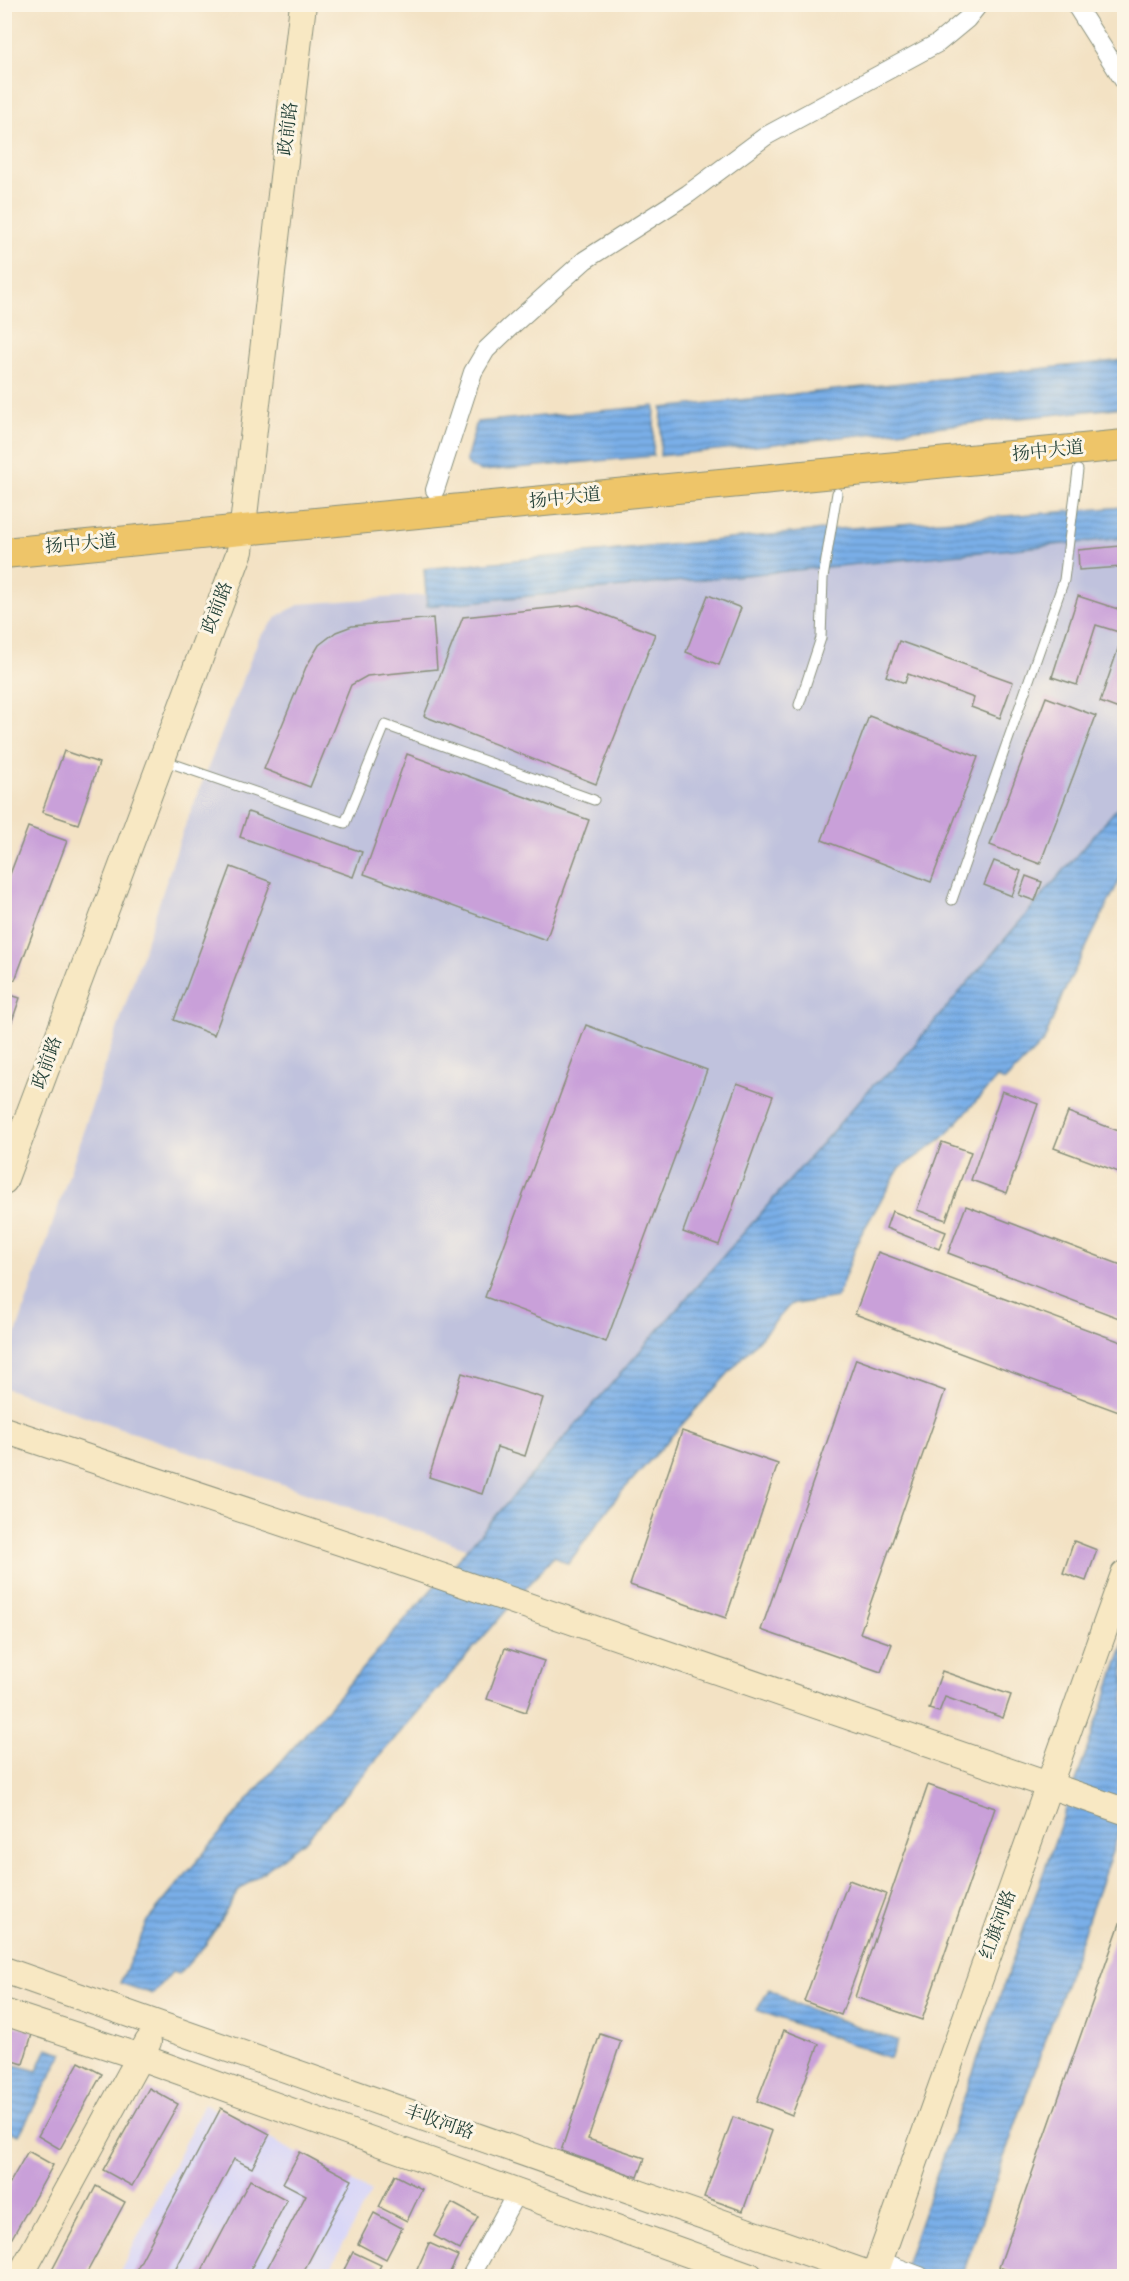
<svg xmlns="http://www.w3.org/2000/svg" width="1129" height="2281" font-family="Vollkorn,'Noto Serif SC',serif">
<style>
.built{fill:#d9d7f7}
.industrial{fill:#c0c2dd}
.water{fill:url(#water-rules);stroke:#4c768e;stroke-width:1.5}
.building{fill:#c9a0d9}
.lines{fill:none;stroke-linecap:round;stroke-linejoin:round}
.lane-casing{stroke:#89907c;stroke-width:11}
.street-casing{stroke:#89907c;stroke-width:20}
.secondary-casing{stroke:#89907c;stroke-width:28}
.primary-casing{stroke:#89907c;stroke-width:32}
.lane{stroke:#fff;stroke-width:9}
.street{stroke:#fff;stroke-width:18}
.secondary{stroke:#f8e8c3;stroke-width:26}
.primary{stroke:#eec569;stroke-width:30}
.labels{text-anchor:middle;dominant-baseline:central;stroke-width:6;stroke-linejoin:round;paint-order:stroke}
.street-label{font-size:18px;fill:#1f3d34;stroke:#fcf5e5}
</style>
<defs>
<pattern id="water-rules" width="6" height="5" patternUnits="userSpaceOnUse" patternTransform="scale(1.5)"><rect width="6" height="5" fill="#7aafe8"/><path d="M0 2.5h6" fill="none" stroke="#6390bd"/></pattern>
</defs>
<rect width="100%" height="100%" fill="#fcf5e5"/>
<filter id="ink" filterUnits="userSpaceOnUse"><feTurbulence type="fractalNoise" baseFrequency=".0167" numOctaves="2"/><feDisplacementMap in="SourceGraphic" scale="12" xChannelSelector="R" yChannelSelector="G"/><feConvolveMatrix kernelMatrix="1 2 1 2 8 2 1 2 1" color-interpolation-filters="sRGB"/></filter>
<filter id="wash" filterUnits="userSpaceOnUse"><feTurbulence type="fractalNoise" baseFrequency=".008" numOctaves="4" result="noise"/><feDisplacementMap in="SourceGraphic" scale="24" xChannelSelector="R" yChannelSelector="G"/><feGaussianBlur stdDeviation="1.35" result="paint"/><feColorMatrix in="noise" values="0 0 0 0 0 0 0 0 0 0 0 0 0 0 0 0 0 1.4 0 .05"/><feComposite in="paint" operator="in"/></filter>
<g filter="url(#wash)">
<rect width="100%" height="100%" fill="#f3e2c4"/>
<path class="built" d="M204 2104 371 2192 326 2276H118Z"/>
<path class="industrial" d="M1124 538V800L893 1070 873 1085 469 1549 5 1388V1367L182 834 259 638 279 615 301 604 426 595 427 606Z"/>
<g class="water">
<path d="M1124 360V407L660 456 662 408Z"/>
<path d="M655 406 653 456 482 471 470 467 466 460 477 422Z"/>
<path d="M1124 507V538L427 606 424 569 812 531Z"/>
<path d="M1124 800V871L1063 994 1044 1041 1005 1081 997 1078 942 1139 899 1169 860 1236 837 1297 790 1305 616 1498 568 1564 554 1556 307 1839 238 1891 206 1944 179 1974 172 1972 153 1994 120 1983 149 1919 256 1790 873 1085 893 1070Z"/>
<path d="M1124 1645V1818L962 2276H901Z"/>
<path d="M769 1989 795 2004 898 2041 890 2058 757 2010Z"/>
<path d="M47 2048 63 2053 19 2135 9 2131 5 2138V2089L9 2084 5 2076 15 2065 37 2071Z"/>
</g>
<g id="blocks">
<g class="building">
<path d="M1120 546 1122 567 1079 570 1078 550Z"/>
<path d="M708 595 741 608 719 665 686 652Z"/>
<path d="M1078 596 1124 611V626L1122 633 1096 625 1077 685 1052 677Z"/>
<path d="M579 605 655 634 596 784 424 716 463 617Z"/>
<path d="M433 618 437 669 367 676 351 685 310 787 264 769 306 667 319 645 336 632 352 626Z"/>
<path d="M899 641 1013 682 1000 718 971 707 974 698 908 674 905 683 886 676Z"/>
<path d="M1120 643 1124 645V711L1100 702Z"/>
<path d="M1046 697 1096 716 1040 864 990 845Z"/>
<path d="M869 716 978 757 931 882 822 840Z"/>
<path d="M64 751 99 763 78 824 42 812Z"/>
<path d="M407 754 589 820 546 940 364 874Z"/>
<path d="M248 812 362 852 353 877 240 837Z"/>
<path d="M28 827 67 841 15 980 4 976V890Z"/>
<path d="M994 861 1021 871 1012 896 984 885Z"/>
<path d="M231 867 271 882 214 1035 174 1020Z"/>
<path d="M1026 876 1042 882 1035 901 1019 895Z"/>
<path d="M4 993 20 998 5 1041H4Z"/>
<path d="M586 1025 707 1070 606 1342 485 1297Z"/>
<path d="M737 1083 773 1096 719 1245 683 1232Z"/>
<path d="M1002 1091 1038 1104 1007 1193 971 1180Z"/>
<path d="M1068 1112 1124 1133V1174L1054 1148Z"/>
<path d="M942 1142 971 1152 946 1220 917 1210Z"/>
<path d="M966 1206 1124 1266V1320L948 1253Z"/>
<path d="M892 1211 946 1232 939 1249 886 1228Z"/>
<path d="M878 1252 1124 1343V1414L855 1314Z"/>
<path d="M856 1359 945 1391 860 1633 892 1644 881 1672 761 1630Z"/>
<path d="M462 1373 543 1398 525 1456 497 1447 482 1494 429 1477Z"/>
<path d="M682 1431 778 1464 726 1618 630 1585Z"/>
<path d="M1074 1541 1097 1550 1086 1581 1063 1573Z"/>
<path d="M505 1648 544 1661 526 1712 487 1699Z"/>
<path d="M942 1671 1011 1695 1003 1718 945 1697 939 1712 929 1709Z"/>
<path d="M928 1785 995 1808 922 2020 855 1997Z"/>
<path d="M849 1880 886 1894 841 2015 804 2001Z"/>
<path d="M1124 1912V2276H1023L999 2267Z"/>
<path d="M8 2023 33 2031 23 2064 4 2058V2035Z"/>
<path d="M784 2030 819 2044 792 2115 757 2101Z"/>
<path d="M600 2034 621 2041 588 2139 645 2158 638 2177 561 2151Z"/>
<path d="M79 2062 102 2074 60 2149 38 2136Z"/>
<path d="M149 2088 178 2104 132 2186 103 2170Z"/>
<path d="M221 2108 270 2134 252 2168 234 2159 172 2276H133Z"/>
<path d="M733 2117 772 2131 743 2211 704 2197Z"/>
<path d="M28 2151 53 2165 4 2252V2193Z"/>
<path d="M300 2152 352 2180 301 2276H263L306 2195 283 2183Z"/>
<path d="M395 2175 422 2189 407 2221 379 2207Z"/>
<path d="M250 2180 287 2200 247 2276H199Z"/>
<path d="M96 2186 125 2202 85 2276H49Z"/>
<path d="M452 2203 478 2217 460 2250 434 2236Z"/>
<path d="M374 2213 402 2228 386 2259 358 2244Z"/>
<path d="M429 2243 458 2256 448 2276 415 2274Z"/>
<path d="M353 2252 381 2265 375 2276H341Z"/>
</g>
</g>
</g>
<g filter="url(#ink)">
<use href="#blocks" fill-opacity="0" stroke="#89907c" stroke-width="1.5"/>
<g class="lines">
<g class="lane-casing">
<g id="lane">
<path d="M799 705 821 638 823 578 837 493"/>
<path d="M165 761 345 823 385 725 594 800"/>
<path d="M952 900 1064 580 1078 470"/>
</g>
</g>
<g class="street-casing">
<g id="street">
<path d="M1075 4 1124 81"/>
<path d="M435 490 473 372 486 350 509 328 585 260 688 194 766 136 938 43 967 19 979 4"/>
<path d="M880 2261 920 2276"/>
<path d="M471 2276 517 2192"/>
</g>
</g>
<g class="secondary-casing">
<g id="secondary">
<path d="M4 1181 240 551 303 4"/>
<path d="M4 1430 391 1559 1124 1811"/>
<path d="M4 1970 874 2276"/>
<path d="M4 2012 140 2057 750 2276"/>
<path d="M20 2276 148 2042"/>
<path d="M874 2276 1124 1574"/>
</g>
</g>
<g class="primary-casing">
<path id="primary" d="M4 553 1124 445"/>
</g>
<use href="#lane" class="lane"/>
<use href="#street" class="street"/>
<use href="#secondary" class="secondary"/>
<use href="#primary" class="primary"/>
</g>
</g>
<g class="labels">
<g class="street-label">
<text transform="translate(289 129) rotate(-83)">政前路</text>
<text transform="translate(1048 452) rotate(-6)">扬中大道</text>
<text transform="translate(565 499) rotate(-6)">扬中大道</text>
<text transform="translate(81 545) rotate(-5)">扬中大道</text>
<text transform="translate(218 608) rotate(-69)">政前路</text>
<text transform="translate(48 1063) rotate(-70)">政前路</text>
<text transform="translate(999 1925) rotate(-70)">红旗河路</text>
<text transform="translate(439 2123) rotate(19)">丰收河路</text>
</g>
</g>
<rect width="1129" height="2281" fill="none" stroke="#fcf5e5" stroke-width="24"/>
</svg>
